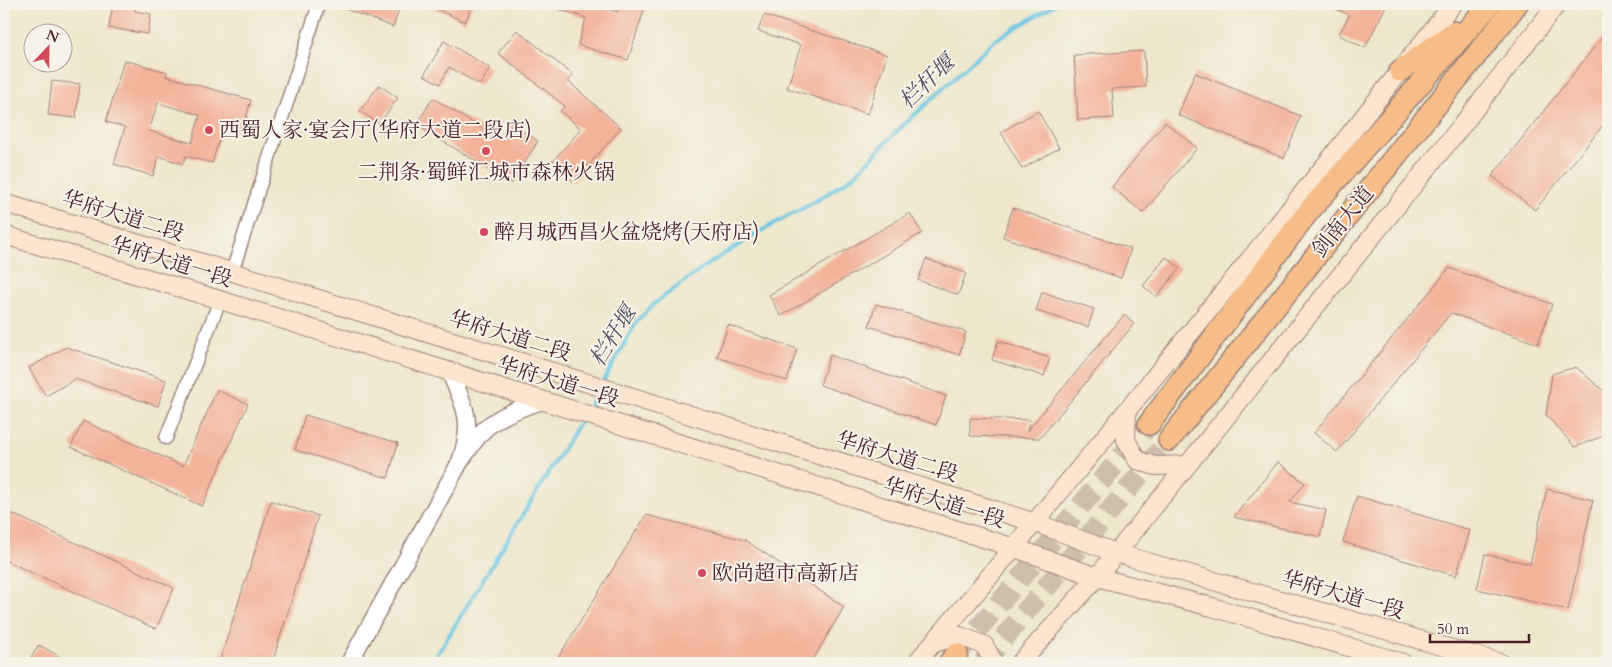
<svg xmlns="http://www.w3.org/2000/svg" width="1612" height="667" font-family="Cardo,'Noto Serif SC',serif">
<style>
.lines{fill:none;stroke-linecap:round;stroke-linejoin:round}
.stream{stroke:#65c5e3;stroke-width:4}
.building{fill:#f3b29a;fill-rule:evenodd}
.trunk-tunnel{stroke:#cdbfac;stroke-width:21;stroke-dasharray:21 11;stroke-linecap:butt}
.minor-casing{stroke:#9c837c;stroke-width:15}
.tertiary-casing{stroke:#9c837c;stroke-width:19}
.secondary-casing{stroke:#9c837c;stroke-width:20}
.trunk-casing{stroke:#9c837c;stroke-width:24}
.minor{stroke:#fff;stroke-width:12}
.tertiary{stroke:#fff;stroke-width:16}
.secondary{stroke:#fce5cf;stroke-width:18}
.trunk{stroke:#f7bd88;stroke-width:21}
.poi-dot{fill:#d1495b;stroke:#f7f3e8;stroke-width:2}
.labels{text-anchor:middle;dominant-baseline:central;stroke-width:4;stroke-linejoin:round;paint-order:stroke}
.poi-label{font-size:21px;fill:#4a1f2b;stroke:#f7f3e8;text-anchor:start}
.street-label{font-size:21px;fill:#4a1f2b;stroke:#f7f3e8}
.water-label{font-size:22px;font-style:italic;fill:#525162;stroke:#f7f3e8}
</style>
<rect width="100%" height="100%" fill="#f7f3e8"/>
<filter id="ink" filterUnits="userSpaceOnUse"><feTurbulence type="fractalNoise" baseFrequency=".02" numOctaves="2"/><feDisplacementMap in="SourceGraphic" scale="10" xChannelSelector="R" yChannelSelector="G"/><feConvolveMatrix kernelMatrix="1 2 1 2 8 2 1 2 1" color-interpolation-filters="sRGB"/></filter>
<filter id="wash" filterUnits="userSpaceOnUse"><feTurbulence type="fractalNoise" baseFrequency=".0096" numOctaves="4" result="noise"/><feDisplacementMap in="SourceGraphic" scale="20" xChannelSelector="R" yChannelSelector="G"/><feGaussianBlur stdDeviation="1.12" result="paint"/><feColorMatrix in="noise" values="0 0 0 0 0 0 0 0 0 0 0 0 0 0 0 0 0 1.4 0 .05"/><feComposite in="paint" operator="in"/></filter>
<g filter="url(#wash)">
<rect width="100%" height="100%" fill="#eee7cc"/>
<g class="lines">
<g class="stream">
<path d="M603 382 637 321 655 303 707 265 759 232 816 201 854 176 893 135 995 40 1056 4"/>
<path d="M587 410 598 392"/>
<path d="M432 663 582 418"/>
</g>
</g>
<g id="blocks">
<g class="building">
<path d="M113 4H136L135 11 151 14 148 34 109 28Z"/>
<path d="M332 4H401L393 27Z"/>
<path d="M425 4H473L465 22Z"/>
<path d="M549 4H592L617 12 620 4H646L628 60 578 45 586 18 549 6Z"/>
<path d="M1326 4H1387L1365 48 1339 35 1349 15Z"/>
<path d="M764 15 887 55 868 114 787 88 801 45 758 31Z"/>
<path d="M517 30 573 75 568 81 621 128 574 182 551 163 581 129 560 111 565 106 498 53Z"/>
<path d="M1608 30V119L1535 210 1492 176Z"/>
<path d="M444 41 490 68 480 85 449 67 440 84 424 75Z"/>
<path d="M1144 51 1146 87 1112 89 1114 118 1078 120 1074 55Z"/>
<path d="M124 60 167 72 166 76 251 100 242 132 223 127 212 163 186 156 183 164 159 156 153 176 114 164 125 127 106 122ZM158 103 200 115 192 143 149 131Z"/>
<path d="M1195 73 1301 116 1284 158 1178 115Z"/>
<path d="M52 81 80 84 76 118 48 115Z"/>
<path d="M379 85 398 98 379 124 360 111Z"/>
<path d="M433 98 502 141 512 124 538 141 512 183 416 125Z"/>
<path d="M1038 111 1059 148 1022 169 1001 132Z"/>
<path d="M1165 122 1197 148 1143 213 1112 187Z"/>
<path d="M1013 208 1131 249 1121 278 1003 237Z"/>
<path d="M910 213 922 233 781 316 769 295Z"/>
<path d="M1166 257 1180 268 1156 297 1143 286Z"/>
<path d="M926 259 966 273 958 295 918 280Z"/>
<path d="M1449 268 1552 304 1538 344 1451 313 1337 452 1314 433Z"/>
<path d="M1042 292 1094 309 1088 327 1036 311Z"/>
<path d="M876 304 966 332 959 355 869 326Z"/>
<path d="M1124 315 1134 324 1040 438 970 436V418L1030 420 1027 431Z"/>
<path d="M728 325 797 349 787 381 717 357Z"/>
<path d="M998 341 1050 358 1044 376 992 360Z"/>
<path d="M66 347 166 380 158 406 75 379 46 396 29 368Z"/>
<path d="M830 355 946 396 936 425 820 385Z"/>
<path d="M1576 367 1608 395 1603 436 1575 447 1546 415 1552 374Z"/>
<path d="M217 390 248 404 202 506 71 447 83 421 183 466Z"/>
<path d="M305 415 398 443 388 478 295 450Z"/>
<path d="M1278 462 1305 483 1290 502 1326 510 1320 537 1234 517Z"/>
<path d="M1547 489 1593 500 1568 610 1477 589 1485 554 1530 564Z"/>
<path d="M1357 496 1470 530 1456 576 1343 542Z"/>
<path d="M271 501 318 516 272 663H219Z"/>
<path d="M4 510 174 588 156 629 4 560Z"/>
<path d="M646 515 745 540 844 607 811 663H555Z"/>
<path d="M39 645 71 663H28Z"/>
</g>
</g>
</g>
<g filter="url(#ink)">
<use href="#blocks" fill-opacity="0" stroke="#9c837c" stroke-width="1"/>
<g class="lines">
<g class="trunk-tunnel">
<path d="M957 654 1149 424"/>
<path d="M983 663 1169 440"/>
</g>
<g class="minor-casing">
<g id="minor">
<path d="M232 272 319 4"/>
<path d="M166 438 220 300"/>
</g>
</g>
<g class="tertiary-casing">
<g id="tertiary">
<path d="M449 371C466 409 474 421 460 462 467 452 473 442 481 433 495 417 522 407 542 401"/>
<path d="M349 663 460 462"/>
</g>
</g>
<g class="secondary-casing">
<g id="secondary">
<path d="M4 203 232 272 1036 523 1116 553 1501 663"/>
<path d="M4 235 220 300 1015 548 1097 577 1212 607 1403 663"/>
<path d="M1127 412 1126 440 1137 460 1155 466 1186 465"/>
<path d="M933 643 960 636 984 645 994 663"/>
<path d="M916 663C1100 448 1278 226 1453 4"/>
<path d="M1020 663 1097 577 1467 119 1557 4"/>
</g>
</g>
<g class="trunk-casing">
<g id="trunk">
<path d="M1400 71 1454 32"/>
<path d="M1149 424 1308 212 1490 4"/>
<path d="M1169 440 1517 4"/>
<path d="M949 663 957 654"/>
</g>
</g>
<use href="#minor" class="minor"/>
<use href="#tertiary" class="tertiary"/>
<use href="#secondary" class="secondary"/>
<use href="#trunk" class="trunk"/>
</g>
</g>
<g class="poi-dot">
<circle cx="209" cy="130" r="5"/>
<circle cx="486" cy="151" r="5"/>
<circle cx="484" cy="232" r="5"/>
<circle cx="702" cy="573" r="5"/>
</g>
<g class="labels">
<g class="poi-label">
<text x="219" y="130">西蜀人家·宴会厅(华府大道二段店)</text>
<text x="486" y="172" text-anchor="middle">二荆条·蜀鲜汇城市森林火锅</text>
<text x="494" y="232">醉月城西昌火盆烧烤(天府店)</text>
<text x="712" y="573">欧尚超市高新店</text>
</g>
<g class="street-label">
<text transform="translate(123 216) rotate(17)">华府大道二段</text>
<text transform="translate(1343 222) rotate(-51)">剑南大道</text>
<text transform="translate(171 262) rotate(17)">华府大道一段</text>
<text transform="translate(510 336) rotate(17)">华府大道二段</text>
<text transform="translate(558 382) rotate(17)">华府大道一段</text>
<text transform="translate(897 457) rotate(17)">华府大道二段</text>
<text transform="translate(944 503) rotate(17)">华府大道一段</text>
<text transform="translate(1343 595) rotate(16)">华府大道一段</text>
</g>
<g class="water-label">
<text transform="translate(927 82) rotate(-44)">栏杆堰</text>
<text transform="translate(613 336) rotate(-58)">栏杆堰</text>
</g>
</g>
<rect width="1612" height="667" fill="none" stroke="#f7f3e8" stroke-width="20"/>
<g transform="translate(48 48) rotate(22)"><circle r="24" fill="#f7f3e8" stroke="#b29e9c"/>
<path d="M0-4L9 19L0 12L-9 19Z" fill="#d1495b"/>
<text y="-8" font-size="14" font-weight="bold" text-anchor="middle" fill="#4a1f2b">N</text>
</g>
<path d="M1430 634v8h99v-8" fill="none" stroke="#4a1f2b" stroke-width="2.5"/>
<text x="1437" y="634" font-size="15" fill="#4a1f2b" stroke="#f7f3e8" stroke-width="4" paint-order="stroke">50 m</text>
</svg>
